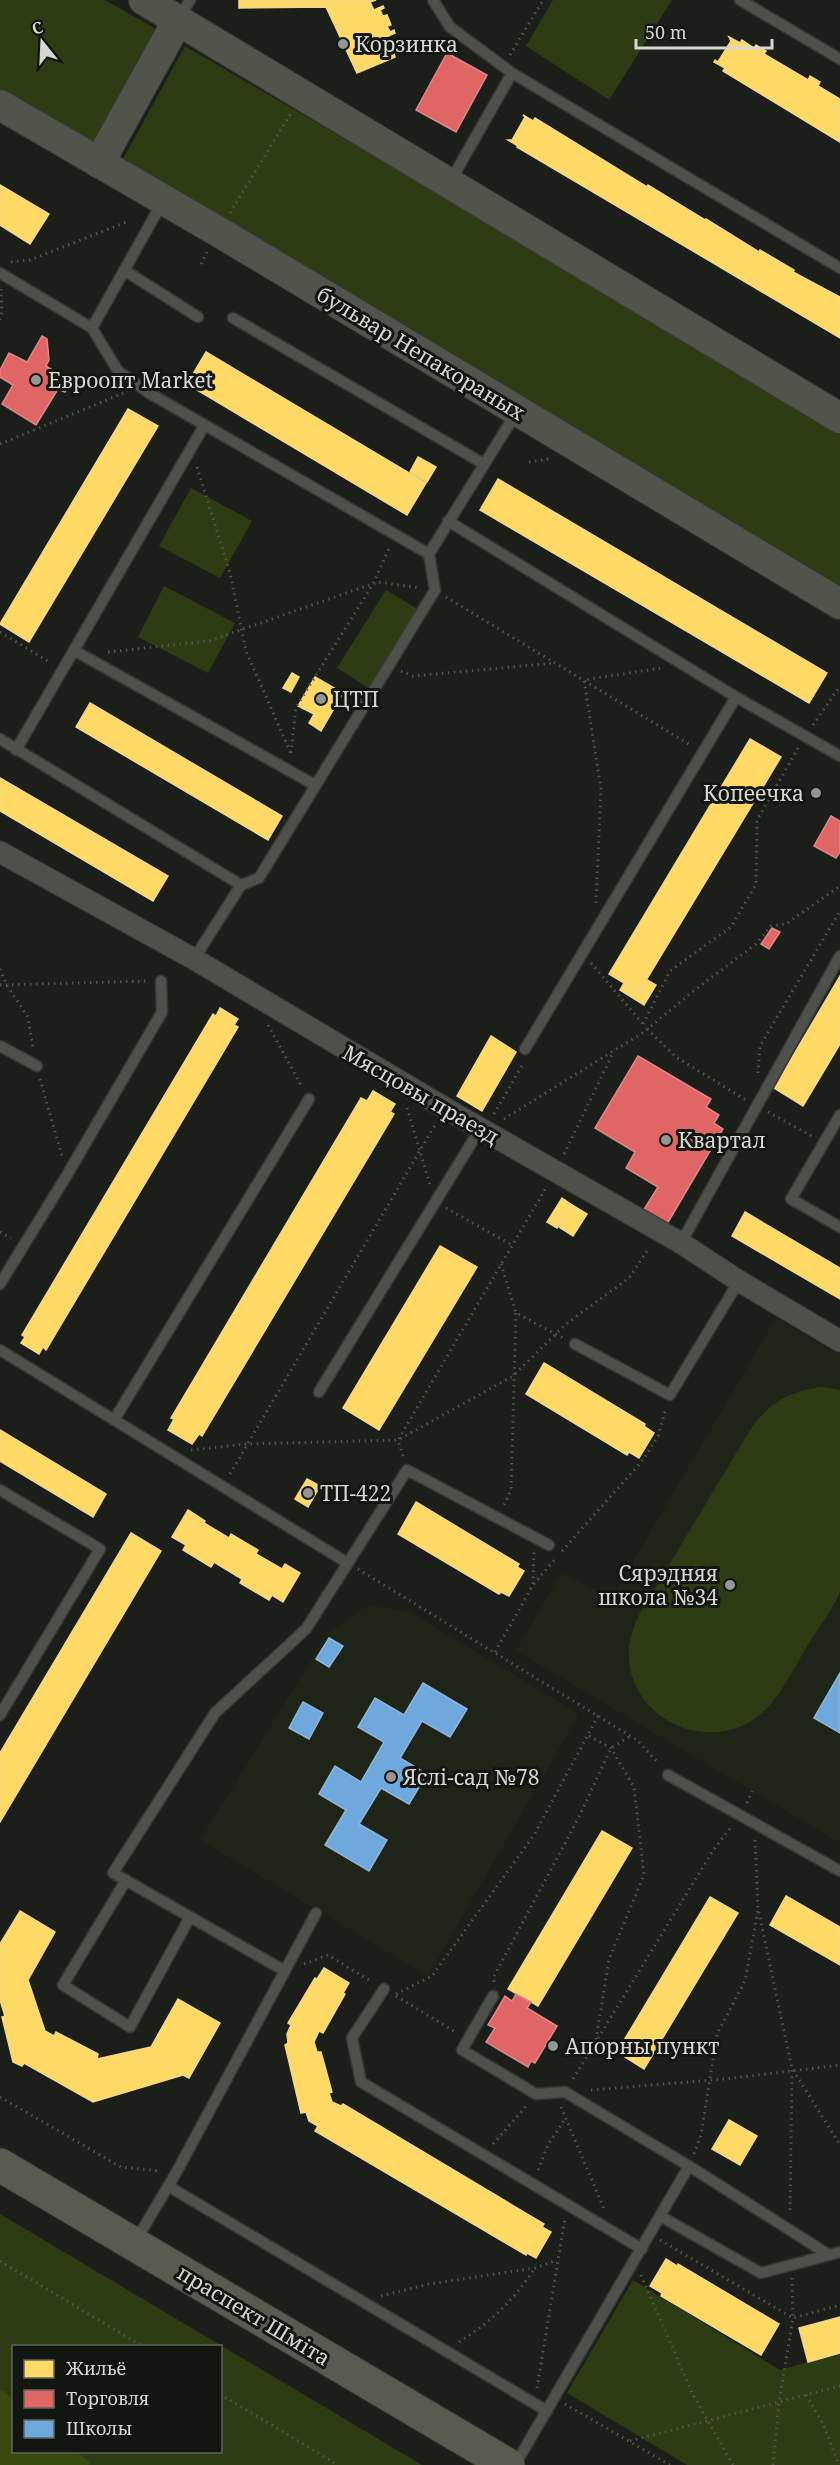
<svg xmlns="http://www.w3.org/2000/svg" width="840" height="2465" font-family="'Noto Serif',serif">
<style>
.built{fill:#1f2419}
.green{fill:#2e3c14;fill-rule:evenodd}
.forest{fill:#384a0d}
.homes{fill:#ffd966;stroke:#f3d887;stroke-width:1.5}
.shops{fill:#e06666;stroke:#dd8887;stroke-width:1.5}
.schools{fill:#6fa8dc;stroke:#8eb6d9;stroke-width:1.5}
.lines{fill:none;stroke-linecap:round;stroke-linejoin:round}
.lane-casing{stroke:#363735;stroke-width:13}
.street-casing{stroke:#363735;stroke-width:23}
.secondary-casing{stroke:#363735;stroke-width:32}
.primary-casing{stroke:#363735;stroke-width:35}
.path{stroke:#52544e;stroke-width:3;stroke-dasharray:1.5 4.5;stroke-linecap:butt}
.lane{stroke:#4d5149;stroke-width:10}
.street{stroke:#4d5149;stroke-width:21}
.secondary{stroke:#50544a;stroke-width:30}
.primary{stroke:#575c50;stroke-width:33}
.poi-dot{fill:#959692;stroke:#131610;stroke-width:2}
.labels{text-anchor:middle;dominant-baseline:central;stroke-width:6;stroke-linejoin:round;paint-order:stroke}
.poi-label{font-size:21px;fill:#d6d7d3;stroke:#131610;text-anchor:start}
.street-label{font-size:21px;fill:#d6d7d3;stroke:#131610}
</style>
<rect width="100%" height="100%" fill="#1c1e1a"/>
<g class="built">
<path d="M776 1318 840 1355V1843L516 1651 561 1573 612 1597Z"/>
<path d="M368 1605 410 1612 579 1714 428 1976 200 1840 328 1633Z"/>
</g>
<g class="green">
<path d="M0 0H105L156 29 94 143 0 89Z"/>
<path d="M553 0H672L609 100 526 46Z"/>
<path d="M185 46 840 428V586L123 159Z"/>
<path d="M191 488 252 521 220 578 159 546Z"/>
<path d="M164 586 235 623 208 673 138 637Z"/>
<path d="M386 590 419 610 370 689 337 668Z"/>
<path d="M821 1387 840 1390C840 1435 840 1481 840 1526 840 1547 840 1570 840 1590 838 1602 813 1636 806 1648 790 1674 776 1708 748 1723 696 1751 627 1713 629 1652 629 1638 634 1626 640 1613L752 1427C771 1402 790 1391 821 1387Z"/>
<path d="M0 2214 422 2465H0ZM14 2346H220V2452H14Z"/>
<path d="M633 2280 780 2370 840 2353V2465H687L567 2393Z"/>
</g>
<path class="forest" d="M0 2391H4L13 2400 14 2452H76L90 2462 88 2465H0Z"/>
<g class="homes">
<path d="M239 0H376L370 2 374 10 383 6 384 8 380 10 383 16 387 15 391 25 387 26 390 32 394 30 395 33 386 37 391 47 397 43 398 45 392 48 395 57 357 73 326 7 239 8Z"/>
<path d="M729 37 740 43 742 40 754 48 756 45 766 51 764 54 808 80 810 76 820 82 818 86 840 99V142L723 71 725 68 714 62 715 60 718 62 731 41Z"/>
<path d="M523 115 533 121 535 118 647 187 648 185 705 220 706 219 759 252 760 250 794 270 793 272 840 297V338L517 147 518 146 508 140H512L525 117Z"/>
<path d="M0 185 49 214 30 244 0 225Z"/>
<path d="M206 352 426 483 407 515 187 384Z"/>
<path d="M128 409 158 426 29 642 0 624Z"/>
<path d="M418 457 436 467 427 482 410 472Z"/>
<path d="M498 479 827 673 809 703 480 510Z"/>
<path d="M292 673 299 677 291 692 283 688Z"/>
<path d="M315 677 343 693 321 731 309 723 314 714 298 706Z"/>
<path d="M90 703 282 816 268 840 76 727Z"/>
<path d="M750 739 781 757 639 992 609 974Z"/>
<path d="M0 778 168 876 153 901 0 811Z"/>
<path d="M840 976V1044L803 1106 774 1088Z"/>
<path d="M647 980 656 985 644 1005 620 990 624 983 639 992Z"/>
<path d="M220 1008 238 1019 234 1025 238 1027 46 1350 43 1347 39 1354 21 1343 25 1337 22 1335 213 1014 216 1016Z"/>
<path d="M491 1036 516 1052 482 1111 457 1096Z"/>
<path d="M373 1091 395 1104 390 1112 394 1114 202 1436 199 1434 192 1444 168 1430 174 1419 171 1418 361 1098 367 1101Z"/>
<path d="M562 1198 572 1205 557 1228 547 1222Z"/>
<path d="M572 1205 587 1214 573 1236 559 1227Z"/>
<path d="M745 1212 840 1268V1299L732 1236Z"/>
<path d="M440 1246 477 1267 379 1430 343 1408Z"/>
<path d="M544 1363 645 1424 644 1426 654 1433 639 1458 629 1452 627 1455 526 1394Z"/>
<path d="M0 1430 106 1494 93 1517 0 1461Z"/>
<path d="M307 1479 320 1486 308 1507 295 1499Z"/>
<path d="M416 1502 519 1564 517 1567 524 1571 509 1596 501 1592 499 1594 398 1534Z"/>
<path d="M188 1510 205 1521 204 1523 229 1538 231 1534 258 1550 256 1554 282 1569 285 1564 300 1573 283 1602 272 1595 269 1600 240 1583 242 1579 214 1562 211 1567 183 1550 186 1545 172 1537Z"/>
<path d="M131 1533 161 1551 0 1822V1753Z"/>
<path d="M602 1831 632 1848 538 2006 508 1989Z"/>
<path d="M786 1896 840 1927V1965L770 1925Z"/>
<path d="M710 1897 738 1913 644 2069 617 2052Z"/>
<path d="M20 1911 55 1932 28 1980 45 2031 54 2036 56 2032 98 2054 97 2059 151 2047 178 1999 220 2023 189 2078 183 2075 93 2102 24 2063 22 2066 13 2062 2 2017 5 2016 0 2000V1944Z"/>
<path d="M324 1968 349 1983 343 1993 345 1994 323 2033 319 2031 314 2042 317 2052H321L332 2092 329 2093 332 2102 341 2106 343 2104 544 2224 542 2227 551 2232 536 2258 527 2253 526 2255 315 2131 318 2126 309 2121 306 2112 301 2113 285 2045 288 2043 287 2034 291 2025 288 2023 315 1978 317 1979Z"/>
<path d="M729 2120 757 2136 740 2165 712 2149Z"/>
<path d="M666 2259 677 2266 678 2264 779 2324 761 2355 661 2296 662 2293 650 2286Z"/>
<path d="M840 2317V2353L808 2362 799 2328Z"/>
</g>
<g class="shops">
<path d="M447 53 487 75 456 132 416 110Z"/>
<path d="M42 336 47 339 49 360 46 366 71 382 65 392 58 389 36 425 2 404 13 385 0 377V370L9 353 27 362Z"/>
<path d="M831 816 840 821V852L836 858 814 846Z"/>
<path d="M772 928 780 932 769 949 761 944Z"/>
<path d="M638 1056 711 1099 706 1107 719 1115 714 1123 723 1129 667 1224 643 1211 658 1187 626 1168 635 1152 595 1128Z"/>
<path d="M516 1994 531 2002 527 2008 557 2026 535 2063 531 2061 528 2067 486 2042 495 2028 488 2025 505 1996 512 2001Z"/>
</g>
<g class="schools">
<path d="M329 1638 343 1646 329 1667 316 1659Z"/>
<path d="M840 1673V1733L814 1718Z"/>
<path d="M423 1683 467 1709 450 1737 422 1721 400 1758 427 1774 409 1804 381 1788 359 1824 387 1840 369 1871 325 1845 346 1810 319 1794 335 1766 361 1782 384 1742 358 1727 375 1698 404 1715Z"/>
<path d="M303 1702 323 1713 309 1739 289 1728Z"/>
</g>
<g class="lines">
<g class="lane-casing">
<g id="lane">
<path d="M433 0 450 27 512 73 840 268"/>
<path d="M740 0 840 59"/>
<path d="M179 18 190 0"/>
<path d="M450 182 512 73"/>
<path d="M124 270 198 317"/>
<path d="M0 273 92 328 163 201"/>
<path d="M233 318 484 464"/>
<path d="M92 328 118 371 149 393 429 554"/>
<path d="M448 521 736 697 840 756"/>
<path d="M75 651 315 785"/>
<path d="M0 739 241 885"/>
<path d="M16 750 204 426"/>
<path d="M194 959 241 885 259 878 435 590 429 554 516 413"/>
<path d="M0 1046 37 1066"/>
<path d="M525 1049 736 697"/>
<path d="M840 1115 791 1199 840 1227"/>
<path d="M681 1243 840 956"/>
<path d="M0 1284 67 1175 162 1012 161 981"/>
<path d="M575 1344 670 1395 739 1281"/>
<path d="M0 1350 346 1562"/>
<path d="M319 1392 480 1129"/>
<path d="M114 1420 309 1099"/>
<path d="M0 1490 100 1549 0 1715"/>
<path d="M668 1775 840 1871"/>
<path d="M126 1880 63 1985 130 2027 190 1917"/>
<path d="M285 1971 113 1873 215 1713 306 1629 407 1470 549 1545"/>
<path d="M384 1989 352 2038 361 2082 642 2249"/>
<path d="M493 1996 462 2050 536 2094 565 2092 689 2166 829 2255"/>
<path d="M168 2186 547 2411"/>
<path d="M660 2216 761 2273 840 2252"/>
<path d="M135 2242 176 2173 316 1913"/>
<path d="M515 2465 689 2166"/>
</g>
</g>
<g class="street-casing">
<path id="street" d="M0 852 194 959 450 1111 681 1243 739 1281 840 1341"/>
</g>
<g class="secondary-casing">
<g id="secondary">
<path d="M144 0 840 418"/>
<path d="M0 105 219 232 840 604"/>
<path d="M99 163 178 20"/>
</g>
</g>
<g class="primary-casing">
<path id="primary" d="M0 2165 508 2465"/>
</g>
<g class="path">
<path d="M510 55 543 0"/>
<path d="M230 213 291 113"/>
<path d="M11 262 30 260 129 221"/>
<path d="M201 264 207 252"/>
<path d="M0 320 2 312 1 289"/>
<path d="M0 444 126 392"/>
<path d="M529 462 549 459"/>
<path d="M197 467 230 573 246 651 292 756"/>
<path d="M446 597 692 746"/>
<path d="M0 632 51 663"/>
<path d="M108 652 209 641 378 582 421 588"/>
<path d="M401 671 413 676 555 663"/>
<path d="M813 725 840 686"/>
<path d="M291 753 296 707 373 584 390 546"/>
<path d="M596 903 601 789 584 680 661 668"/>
<path d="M591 963 643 1024"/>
<path d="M0 969 6 984 28 1017 33 1049"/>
<path d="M0 985 148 981"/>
<path d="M643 1024 670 971 731 927 756 884 757 820 798 748"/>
<path d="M268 1025 302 1087"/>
<path d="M647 1029 676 1057 746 1100"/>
<path d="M758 1073 760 1046 840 911"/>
<path d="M40 1079 62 1156"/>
<path d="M407 1108 430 1185"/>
<path d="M768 1112 812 1136"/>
<path d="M494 1114 524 1062"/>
<path d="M504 1119 644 1032 692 992 756 944 771 926 786 924 840 886"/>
<path d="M564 1154 614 1051"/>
<path d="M446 1208 512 1245"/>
<path d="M0 1232 11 1238"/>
<path d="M501 1264 516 1313 563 1338"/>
<path d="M191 1450 247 1444 398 1440 513 1376 566 1324 629 1278 649 1248"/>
<path d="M403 1456 398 1440 547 1186"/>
<path d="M230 1474 435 1125"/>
<path d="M504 1505 511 1490 516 1313"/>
<path d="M562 1551 643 1460 658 1436 666 1408"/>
<path d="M358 1569 637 1740 659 1764"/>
<path d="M533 1584 534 1551"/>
<path d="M495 1652 533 1585 556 1558"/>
<path d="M589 1736 611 1748 634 1787 644 1875 609 1959 596 2040"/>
<path d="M747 1803 752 1791"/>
<path d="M755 1840 758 1908 792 2069 790 2214"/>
<path d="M304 1964 328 1955 372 1982"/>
<path d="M494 1982V1976L578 1819 611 1748 629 1737"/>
<path d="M396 1994 432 1976 534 1835 598 1716"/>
<path d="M396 1996 457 2033"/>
<path d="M793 2070 840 2145"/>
<path d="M573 2079 714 1849 732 1826"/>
<path d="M591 2090 725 2079 840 2065"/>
<path d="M0 2097 121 2167 160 2171"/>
<path d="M561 2107 604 2209"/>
<path d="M493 2144 528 2104"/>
<path d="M694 2154 701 2135 717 2034 745 1981 758 1910"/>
<path d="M538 2170 548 2145 565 2119"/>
<path d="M660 2240 793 2318"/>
<path d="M0 2261 142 2346"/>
<path d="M641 2275 693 2395 733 2465"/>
<path d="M792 2278 793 2318"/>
<path d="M381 2296 429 2284 535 2268 557 2260"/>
<path d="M459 2342C492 2321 513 2301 535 2268"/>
<path d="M537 2388 565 2218"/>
<path d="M220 2394 338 2465"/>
<path d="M806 2395 823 2424 839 2465"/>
<path d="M565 2404 670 2465"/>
<path d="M630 2441 840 2386"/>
<path d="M773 2465 779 2402 793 2318 840 2305"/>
</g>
<use href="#lane" class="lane"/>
<use href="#street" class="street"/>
<use href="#secondary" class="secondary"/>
<use href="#primary" class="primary"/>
</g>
<g class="poi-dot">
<circle cx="343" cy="44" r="6"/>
<circle cx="36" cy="380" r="6"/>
<circle cx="321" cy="699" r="6"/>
<circle cx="816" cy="793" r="6"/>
<circle cx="666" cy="1140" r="6"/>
<circle cx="308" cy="1493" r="6"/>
<circle cx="730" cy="1585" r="6"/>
<circle cx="391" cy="1777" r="6"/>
<circle cx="553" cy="2046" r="6"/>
</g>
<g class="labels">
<g class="poi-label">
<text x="355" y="44">Корзинка</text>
<text x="48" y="380">Евроопт Market</text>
<text x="333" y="699">ЦТП</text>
<text x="804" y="793" text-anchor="end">Копеечка</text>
<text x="678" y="1140">Квартал</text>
<text x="320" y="1493">ТП-422</text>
<text x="718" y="1573" text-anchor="end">Сярэдняя<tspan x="718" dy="24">школа №34</tspan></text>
<text x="403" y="1777">Яслі-сад №78</text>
<text x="565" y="2046">Апорны пункт</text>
</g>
<g class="street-label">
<text transform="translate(421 353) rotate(31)">бульвар Непакораных</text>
<text transform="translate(421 1094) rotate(30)">Мясцовы праезд</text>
<text transform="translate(254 2315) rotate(31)">праспект Шміта</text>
</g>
</g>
<rect x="12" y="2345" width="210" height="108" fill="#131610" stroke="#61635e" stroke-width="1.5"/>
<rect x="24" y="2360" width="30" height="18" fill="#ffd966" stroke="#61635e" stroke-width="1.5"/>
<text x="66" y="2375" font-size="18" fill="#d6d7d3">Жильё</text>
<rect x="24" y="2390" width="30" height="18" fill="#e06666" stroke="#61635e" stroke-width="1.5"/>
<text x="66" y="2405" font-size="18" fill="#d6d7d3">Торговля</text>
<rect x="24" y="2420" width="30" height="18" fill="#6fa8dc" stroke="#61635e" stroke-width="1.5"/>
<text x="66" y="2435" font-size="18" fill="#d6d7d3">Школы</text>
<g transform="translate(42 42) rotate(342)" stroke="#131610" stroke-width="4.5" paint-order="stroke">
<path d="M0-4.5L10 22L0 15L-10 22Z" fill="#d6d7d3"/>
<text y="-9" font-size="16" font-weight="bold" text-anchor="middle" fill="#d6d7d3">С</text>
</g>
<path d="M636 39v9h136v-9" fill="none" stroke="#d6d7d3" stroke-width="3"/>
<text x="645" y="39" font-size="18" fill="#d6d7d3" stroke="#131610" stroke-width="4.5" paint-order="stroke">50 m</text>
</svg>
